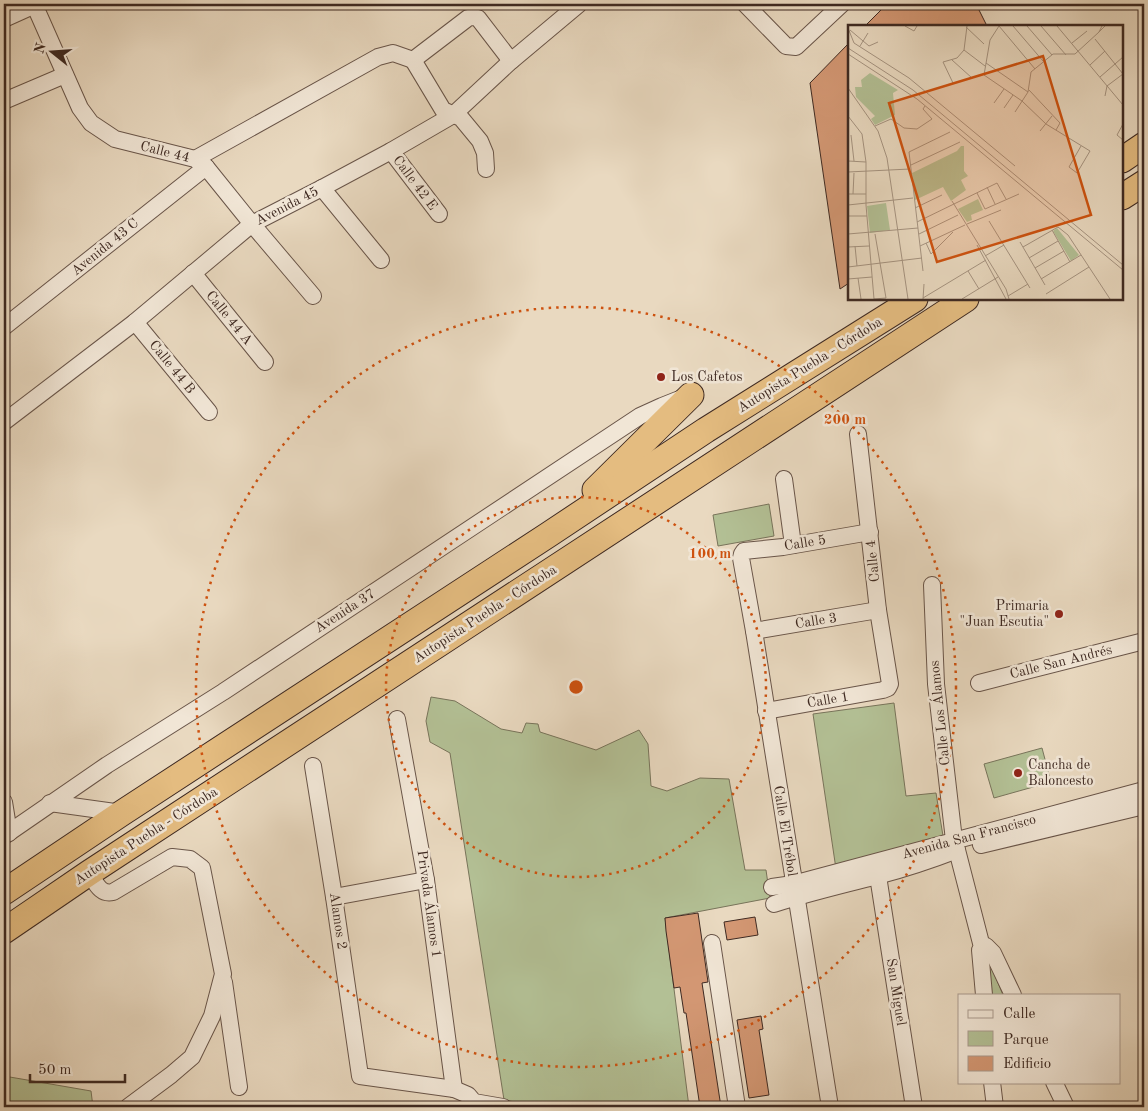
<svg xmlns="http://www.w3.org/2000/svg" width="1148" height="1111" font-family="'Old Standard TT',serif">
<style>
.green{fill:#b3c095;stroke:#78745b}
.building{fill:#d39773;stroke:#3e2921}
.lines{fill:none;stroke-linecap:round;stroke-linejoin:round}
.minor-casing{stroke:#695549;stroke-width:18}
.highway-casing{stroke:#3e2921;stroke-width:27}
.minor{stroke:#f1e6d6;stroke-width:16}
.highway{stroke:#e4bc80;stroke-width:25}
.ring{fill:none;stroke:#ce520f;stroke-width:2.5;stroke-dasharray:2.5 5}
.poi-dot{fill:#8f2418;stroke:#f1e6d6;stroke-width:2}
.labels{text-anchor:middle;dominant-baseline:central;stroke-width:5;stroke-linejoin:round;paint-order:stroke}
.street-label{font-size:14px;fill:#3e2921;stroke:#f1e6d6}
.poi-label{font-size:14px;fill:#3e2921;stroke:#f1e6d6;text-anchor:start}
.inset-road{fill:none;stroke:#a59380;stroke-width:1}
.view{fill:#ce520f;fill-opacity:0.15;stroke:#ce520f;stroke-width:2.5}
.inset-edge{fill:none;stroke:#3e2921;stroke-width:2.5}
.centre{fill:#ce520f;stroke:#f1e6d6;stroke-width:2.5}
.ring-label{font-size:15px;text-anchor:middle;font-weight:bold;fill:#ce520f;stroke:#f1e6d6;stroke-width:5;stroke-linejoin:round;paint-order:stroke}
</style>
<rect width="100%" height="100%" fill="#e9d9c0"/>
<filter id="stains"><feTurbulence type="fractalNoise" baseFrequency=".004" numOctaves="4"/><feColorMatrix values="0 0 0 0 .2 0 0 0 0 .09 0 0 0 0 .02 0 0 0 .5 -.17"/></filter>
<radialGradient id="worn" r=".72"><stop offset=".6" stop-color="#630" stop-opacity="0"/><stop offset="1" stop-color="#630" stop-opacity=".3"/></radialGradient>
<g class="green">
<path d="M769 504 774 536 718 546 713 515Z"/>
<path d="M431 697 455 701 501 729 522 733 526 723 538 724 540 732 596 750 639 730 648 744 651 786 667 791 700 778 729 779 745 870H766L770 898 665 918 689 1107H542L504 1100 450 753 430 742 426 721Z"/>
<path d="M894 703 906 796 936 793 943 836 836 869 813 714Z"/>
<path d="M1042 748 1051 782 994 798 984 764Z"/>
<path d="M989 961 1003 995H991Z"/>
<path d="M4 1076 91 1091 93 1107H4Z"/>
</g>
<g class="building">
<path d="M887 4H976L987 26H865Z"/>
<path d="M849 43V283L840 289 810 83Z"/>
<path d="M698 913 708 982 702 983 721 1107H700L686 1013H684L680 987 674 988 666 931 665 918Z"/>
<path d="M755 917 758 935 727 940 724 922Z"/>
<path d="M761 1016 763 1029 759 1030 769 1095 749 1098 737 1020Z"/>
</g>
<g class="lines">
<g class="minor-casing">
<g id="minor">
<path d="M34 4 80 108 91 123 115 139 195 159 206 167 252 224 313 296"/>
<path d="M745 4 786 46 796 47 842 4"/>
<path d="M4 19 35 5"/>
<path d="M413 60 443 110 461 118 480 141 485 153 486 169"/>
<path d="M413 60 468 18 473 17 478 18 511 61"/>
<path d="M4 101 65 75"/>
<path d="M391 151 439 214"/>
<path d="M195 159 378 57 393 53 413 60"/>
<path d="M322 188 381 260"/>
<path d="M193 273 265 362"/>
<path d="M135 322 209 412"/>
<path d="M4 327 206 167"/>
<path d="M4 422 135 322 252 224 322 188 391 151 453 115 511 61 579 4"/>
<path d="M784 479 793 545"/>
<path d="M932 585 936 684 954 840"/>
<path d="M754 631 878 610"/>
<path d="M979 683 1144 641"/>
<path d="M766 711 883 690 888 688 890 684 878 610 858 434"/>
<path d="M397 719 426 880 454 1089"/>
<path d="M313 766 334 897 360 1076 454 1089 468 1095 474 1102 503 1107"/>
<path d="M4 802 9 833"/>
<path d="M50 803 122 813"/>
<path d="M4 836 107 765 223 692 640 416 662 406 682 398"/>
<path d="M981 845 1144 806"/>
<path d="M957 850 982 947 980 950 984 995"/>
<path d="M89 873C96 883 100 895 113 892L172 857 190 859 202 868 223 974 212 1016 192 1057 171 1075 128 1107"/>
<path d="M878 876 914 1107"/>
<path d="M772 887 793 884 1144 790"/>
<path d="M334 897 426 880"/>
<path d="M774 904C808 893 843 885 877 876 904 869 931 860 957 850"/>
<path d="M712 943 737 1107"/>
<path d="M982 947 986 946 993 953 1013 995"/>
<path d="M224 982 239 1087"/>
<path d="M992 1082 995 1107"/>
<path d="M1054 1082 1066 1107"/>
<path d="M830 1107 754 631 741 558 742 554 744 551 783 547 870 532"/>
</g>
</g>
<g class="highway-casing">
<g id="highway">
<path d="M1122 160 1144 145"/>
<path d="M1122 197 1144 183"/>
<path d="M595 490 691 395"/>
<path d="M4 892 122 813 548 535 706 430 915 299"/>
<path d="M4 931 89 873 966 299"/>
</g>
</g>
<use href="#minor" class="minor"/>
<use href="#highway" class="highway"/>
</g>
<g class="ring">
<circle cx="576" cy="687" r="190"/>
<circle cx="576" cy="687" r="380"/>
</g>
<g class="poi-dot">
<circle cx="661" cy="377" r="5"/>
<circle cx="1059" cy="614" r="5"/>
<circle cx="1018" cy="773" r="5"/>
</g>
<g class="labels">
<g class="street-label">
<text transform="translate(165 152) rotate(14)">Calle 44</text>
<text transform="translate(415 183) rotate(53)">Calle 42 E</text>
<text transform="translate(287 206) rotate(-27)">Avenida 45</text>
<text transform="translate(105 247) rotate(-39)">Avenida 43 C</text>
<text transform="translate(229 318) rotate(51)">Calle 44 A</text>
<text transform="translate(810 365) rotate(-32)">Autopista Puebla - Córdoba</text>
<text transform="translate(172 367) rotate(51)">Calle 44 B</text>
<text transform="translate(805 543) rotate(-9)">Calle 5</text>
<text transform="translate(873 561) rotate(-96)">Calle 4</text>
<text transform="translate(345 611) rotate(-33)">Avenida 37</text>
<text transform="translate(485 614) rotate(-33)">Autopista Puebla - Córdoba</text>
<text transform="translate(816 621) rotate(-9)">Calle 3</text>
<text transform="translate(1061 662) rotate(-14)">Calle San Andrés</text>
<text transform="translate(828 700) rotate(-10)">Calle 1</text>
<text transform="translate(940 713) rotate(-96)">Calle Los Álamos</text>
<text transform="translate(785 831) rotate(81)">Calle El Trébol</text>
<text transform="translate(146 836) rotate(-33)">Autopista Puebla - Córdoba</text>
<text transform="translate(969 837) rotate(-15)">Avenida San Francisco</text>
<text transform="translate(429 904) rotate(82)">Privada Álamos 1</text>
<text transform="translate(338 921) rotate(82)">Alamos 2</text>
<text transform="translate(896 992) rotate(81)">San Miguel</text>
</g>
<g class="poi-label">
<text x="671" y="377">Los Cafetos</text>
<text x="1049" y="606" text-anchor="end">Primaria<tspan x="1049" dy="16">"Juan Escutia"</tspan></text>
<text x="1028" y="765">Cancha de<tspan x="1028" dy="16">Baloncesto</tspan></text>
</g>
</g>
<g transform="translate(848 25)">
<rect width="275" height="275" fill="#e9d9c0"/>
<path d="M22 48 50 65 45 68 47 90 27 100 23 94 27 91 8 72 7 62H14L13 55ZM113 121H116V146L120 151 113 155 118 165 103 176 95 162 67 175 64 148 109 126ZM130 174 135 185 123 190 124 195 119 197 110 184ZM38 178 42 205 22 208 19 181ZM209 203 231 230 223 236 205 206Z" fill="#b3c095"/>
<path class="inset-road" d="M57 1 66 6 69 1M151 1 142 15 136 50 174 76 198 99 242 126 229 148 221 142 233 121M151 1 187 44M165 1 195 36M179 1 204 30M193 1 218 30M209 1 275 80M254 1 251 7 257 1M118 2 136 19M0 3 6 18 61 53 167 141M2 5 21 21 30 17M247 14 275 49 259 61 257 71M224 18 239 6M12 21 20 8M0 23 65 65 275 240M116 25 137 41M0 29 69 74 275 245M104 35 124 53M138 38 180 67M242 40 257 26M252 52 275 32M105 58 95 37 109 33 116 25 119 1M0 63 30 106 39 133 60 274M181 65 212 98 208 105M146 78 156 64M156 83 165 70M167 87 180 67 183 47 205 29H227L251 7M0 91 14 109 18 137V180L26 274 38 273 27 209M275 99 269 110 275 115M27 101 43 94 56 103 69 104 84 94 75 84 77 81M192 106 204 91M3 110 6 136M0 136 18 137M63 140 112 117M0 147 62 144M139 162 147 179M129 168 137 184 171 169M0 169H18M5 169 6 148M104 176 158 264 161 274M0 180 65 173M67 183 94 170M0 191H19M141 196 182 263M69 197 149 158 158 174M119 199 153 185M204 205 222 237M0 209 70 203M71 209 110 190M172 217 197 260M78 218 83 229 105 207M129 220 158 274M7 221 9 241M72 221 117 200M0 222 21 221M175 222 210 202 220 210 262 274M137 231 156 220M181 233 210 216M0 242 74 233M187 243 216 226M75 246 61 127 102 107M120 246 131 264M10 253 13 274M0 254 24 252M193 254 233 230M198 269 241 242M160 271 180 259M75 273 138 235M75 274 76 259M114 274 150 252"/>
<path class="view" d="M195 31 243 190 89 237 41 78Z"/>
<rect width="275" height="275" class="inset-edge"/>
</g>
<circle cx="576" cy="687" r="8" class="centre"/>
<g class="ring-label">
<text x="845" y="424">200 m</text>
<text x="710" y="558">100 m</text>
</g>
<rect width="1148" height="1111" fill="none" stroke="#e9d9c0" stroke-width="20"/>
<rect x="5" y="5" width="1138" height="1101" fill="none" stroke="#3e2921" stroke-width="2.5"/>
<rect x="10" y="10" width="1128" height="1091" fill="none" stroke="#3e2921"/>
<rect x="958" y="994" width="162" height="90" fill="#f1e6d6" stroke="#a99a8e"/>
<rect x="968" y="1010" width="25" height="8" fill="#f1e6d6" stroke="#a99a8e"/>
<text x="1003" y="1018" font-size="15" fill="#3e2921">Calle</text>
<rect x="968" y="1031" width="25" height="15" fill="#b3c095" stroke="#a99a8e"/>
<text x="1003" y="1044" font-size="15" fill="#3e2921">Parque</text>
<rect x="968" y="1056" width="25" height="15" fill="#d39773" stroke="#a99a8e"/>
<text x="1003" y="1068" font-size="15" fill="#3e2921">Edificio</text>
<g transform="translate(52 52) rotate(287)" stroke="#f1e6d6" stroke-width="4" paint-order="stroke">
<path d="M0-4L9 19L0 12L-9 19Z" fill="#3e2921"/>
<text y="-8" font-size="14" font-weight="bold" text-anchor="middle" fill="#3e2921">N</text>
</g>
<path d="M30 1074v8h95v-8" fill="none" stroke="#3e2921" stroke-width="2.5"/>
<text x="38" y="1074" font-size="15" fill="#3e2921" stroke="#f1e6d6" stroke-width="4" paint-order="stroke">50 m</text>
<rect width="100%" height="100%" filter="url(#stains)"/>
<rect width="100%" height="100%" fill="url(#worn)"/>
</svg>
